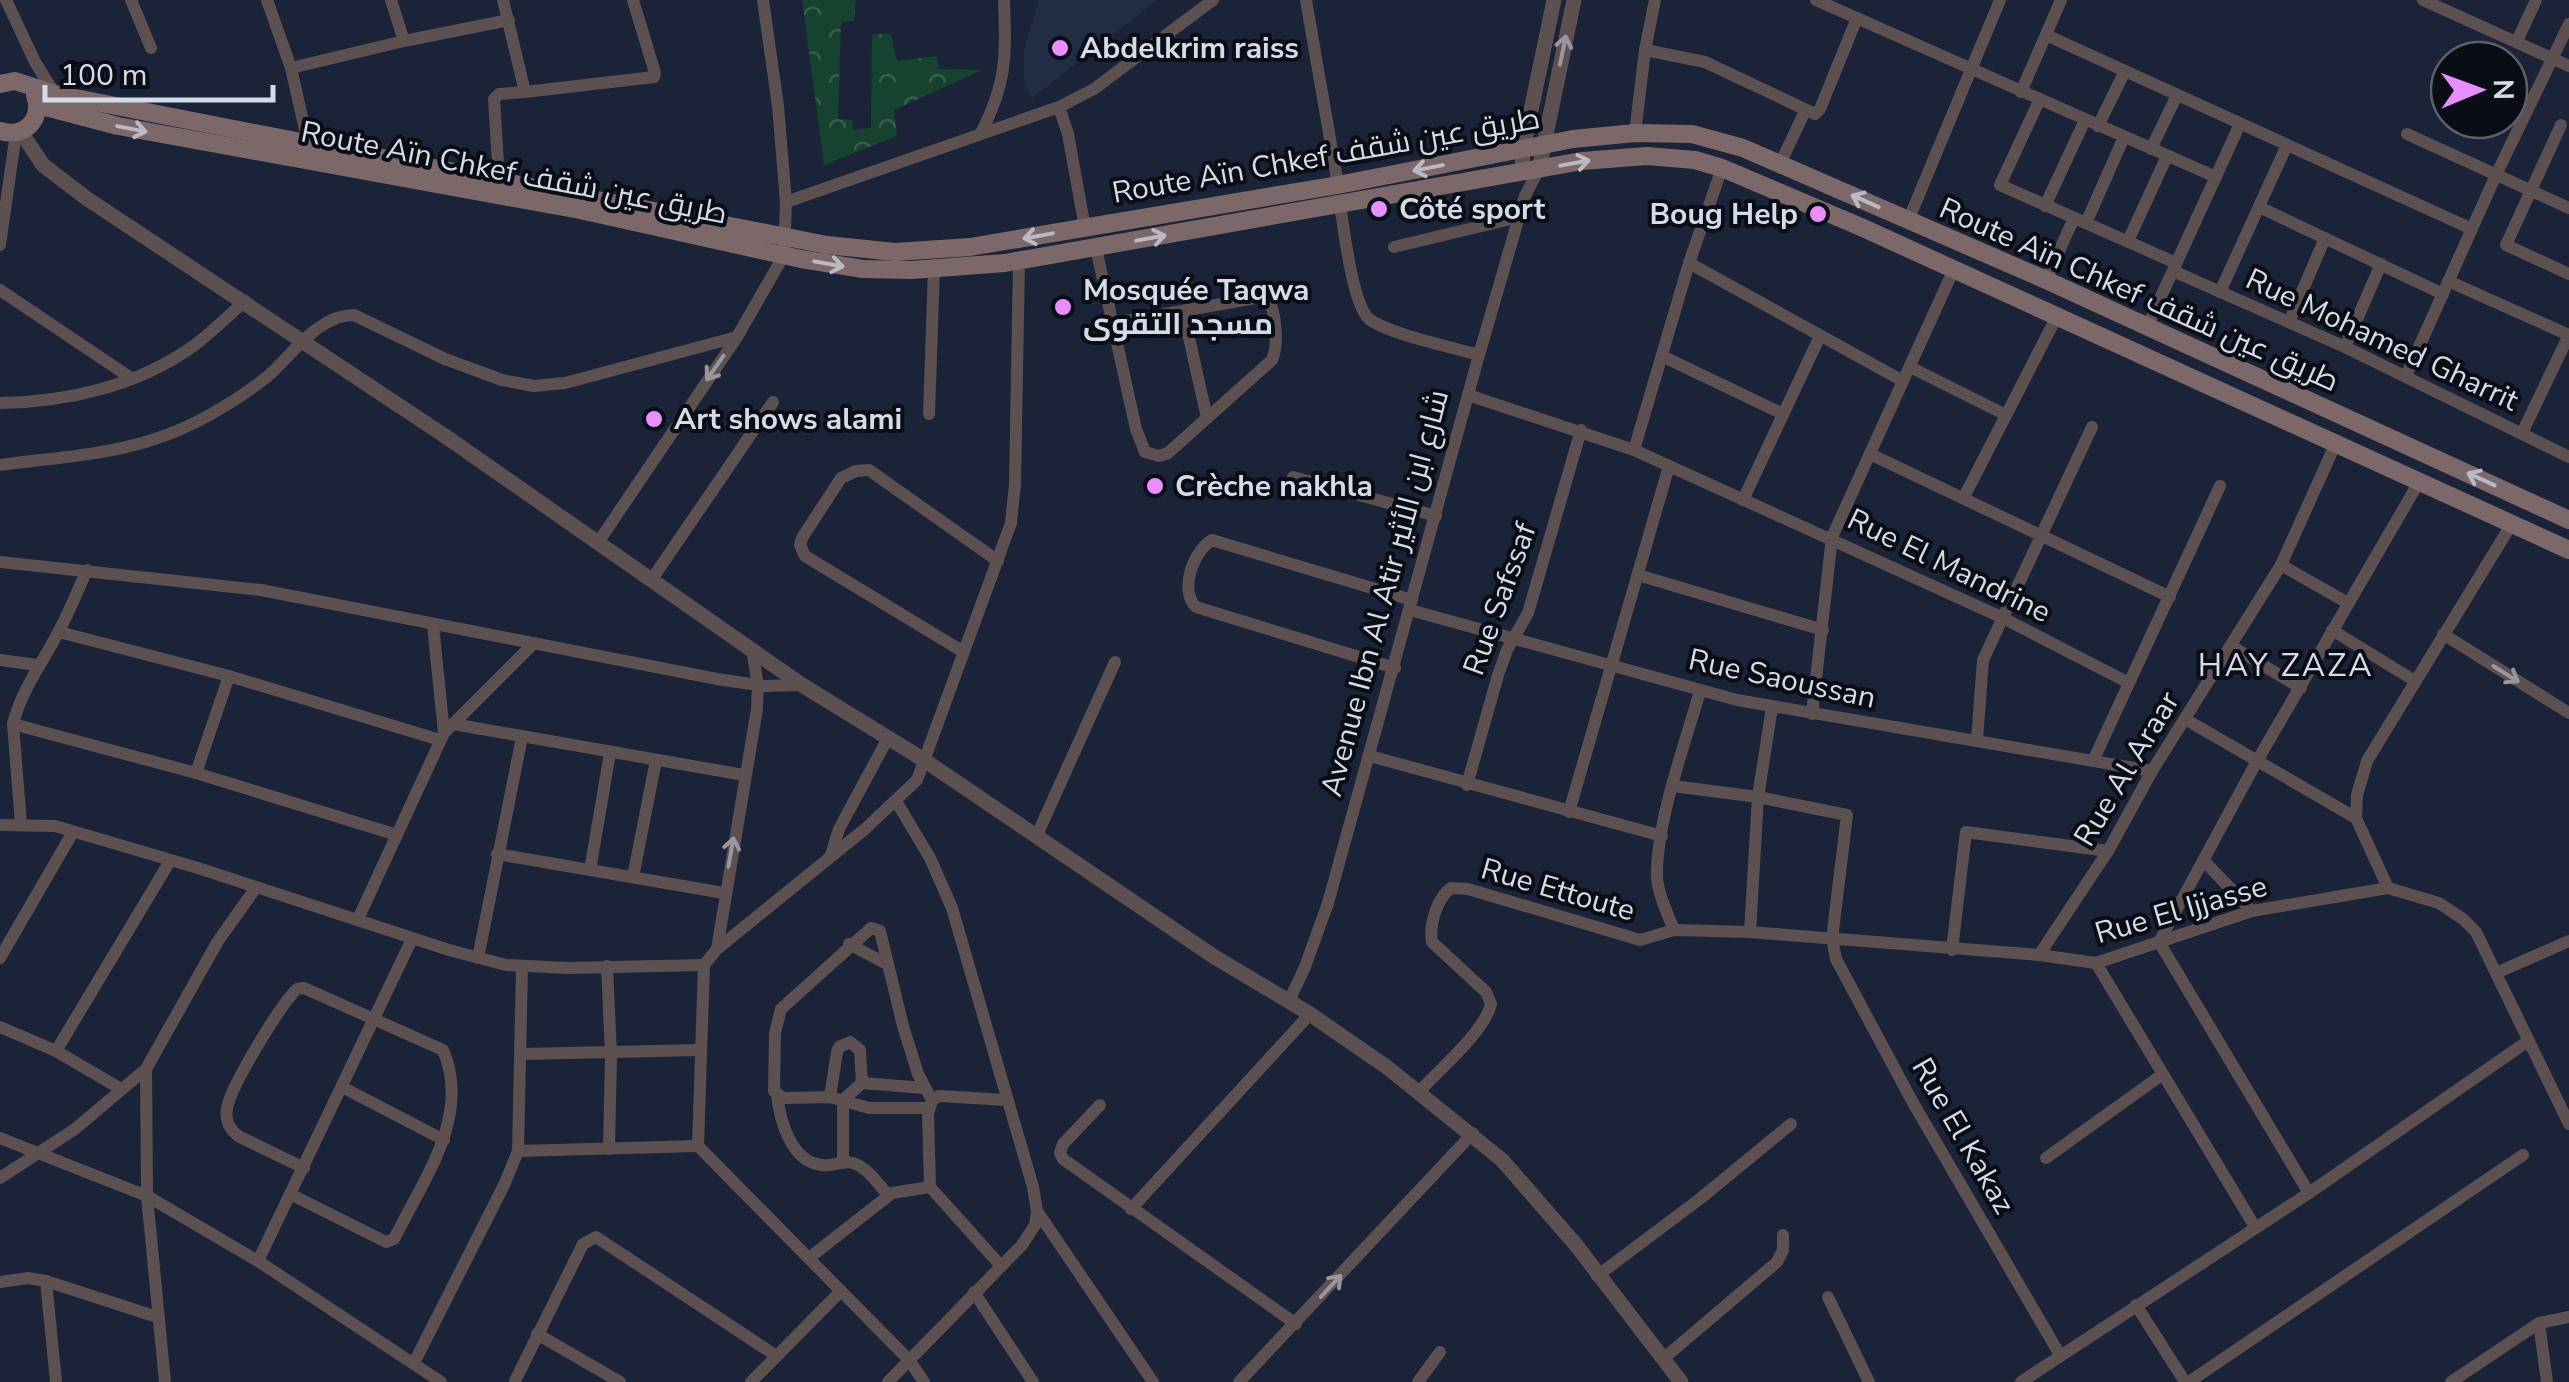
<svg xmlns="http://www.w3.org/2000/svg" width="2569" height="1382" font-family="'Nunito Sans',Cairo,sans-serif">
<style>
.built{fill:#212d45}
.park{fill:url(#park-crowns)}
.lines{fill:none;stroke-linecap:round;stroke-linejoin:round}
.minor{stroke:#5d5051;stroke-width:12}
.tertiary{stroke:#5d5051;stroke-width:15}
.secondary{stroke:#7d6869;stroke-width:18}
.oneway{stroke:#99969d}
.oneway2{stroke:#bbb9c3}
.poi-dot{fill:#e88eff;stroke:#090d16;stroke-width:4}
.labels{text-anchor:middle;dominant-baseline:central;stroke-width:8;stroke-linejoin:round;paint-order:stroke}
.poi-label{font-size:30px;font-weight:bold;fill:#d5dce9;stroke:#090d16;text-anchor:start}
.street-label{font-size:30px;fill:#d5dce9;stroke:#090d16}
.neighbourhood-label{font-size:32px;letter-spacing:2.5px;fill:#d5dce9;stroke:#090d16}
</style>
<defs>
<pattern id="park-crowns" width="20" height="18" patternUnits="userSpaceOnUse" patternTransform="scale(2.5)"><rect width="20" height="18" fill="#16432f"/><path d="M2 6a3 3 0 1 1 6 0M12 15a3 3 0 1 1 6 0" fill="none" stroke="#375e4d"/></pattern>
</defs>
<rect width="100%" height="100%" fill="#1a2337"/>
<path class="built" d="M1039 0H1157L1032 98 1024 84V50Z"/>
<path class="park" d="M802 0H856L854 21 841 22 838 119 852 120 853 130 871 128 872 34H891L897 61 936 56 939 69 982 70 894 110 897 136 824 165Z"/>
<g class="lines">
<g class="minor">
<path d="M6 0 35 62 55 94"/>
<path d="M131 0 151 48"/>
<path d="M267 0 291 68 308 143"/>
<path d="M391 0 404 41"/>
<path d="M1306 0 1338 185"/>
<path d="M1816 0 2216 177"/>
<path d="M2423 0 2569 66"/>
<path d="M2046 35 2472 229"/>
<path d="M2517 41 2536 0"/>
<path d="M1645 50 1705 62 1815 114 1820 109 1857 18"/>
<path d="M291 68 404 41 509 20"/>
<path d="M525 92 654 77 655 73 633 0"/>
<path d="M2021 92 2061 0"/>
<path d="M2039 101 2000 185 2176 263"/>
<path d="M1059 107 1068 134 1085 228"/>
<path d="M2561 125 2506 245 2569 274"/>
<path d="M2098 126 2125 71"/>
<path d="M981 133C1007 82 1006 56 1004 0"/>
<path d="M1635 133 1645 50 1655 0"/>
<path d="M2407 134 2569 208"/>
<path d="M2151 149 2177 95"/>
<path d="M1780 164 1805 111"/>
<path d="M499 179 494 99 499 94 525 92 503 0"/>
<path d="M786 202 1059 107 1094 89 1213 0"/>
<path d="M1340 205C1344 229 1352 301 1368 318 1384 333 1455 348 1479 355"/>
<path d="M2045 206 2085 120"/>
<path d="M2259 207 2443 294"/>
<path d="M1908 221 2000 0"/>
<path d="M2086 223 2124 137"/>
<path d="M2128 241 2167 156"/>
<path d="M0 245 16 133"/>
<path d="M1394 247 1519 217"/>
<path d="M1096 248 1136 429 1145 452 1159 456 1168 453 1272 360C1279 343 1276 312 1267 296L1114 323"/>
<path d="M1689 263 1903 381"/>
<path d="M2173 271 2345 347 2569 457"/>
<path d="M2046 280 2074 218"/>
<path d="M2448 281 2569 335 2522 433"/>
<path d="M0 290 131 378"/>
<path d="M2220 292 2287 145"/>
<path d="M1183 311 1207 418"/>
<path d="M2289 322 2325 238"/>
<path d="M2147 327 2240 124"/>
<path d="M2345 347 2381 264"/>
<path d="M1662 356 1783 414"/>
<path d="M1910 367 2006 415"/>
<path d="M2406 376 2496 175 2569 24"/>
<path d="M1468 395 1634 450 2001 617 2129 683"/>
<path d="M0 403C67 402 137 386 192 347 211 333 228 316 245 301"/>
<path d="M929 414 934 269"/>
<path d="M1634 450 1689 263 1722 168"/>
<path d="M1870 454 2170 597"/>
<path d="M0 465C84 454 148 454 223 407 239 398 254 387 268 376 293 354 318 315 354 315L445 359 502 380 534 386 565 383 737 337"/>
<path d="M1293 477 1436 516"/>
<path d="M1964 497 2056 318"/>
<path d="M1743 500 1820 336"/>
<path d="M599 541 737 337 784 255 786 202 778 106 763 0"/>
<path d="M0 562 261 590 717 679 765 686 802 685"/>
<path d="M2281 565 2348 603"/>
<path d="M1638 575 1823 630"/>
<path d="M652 579 773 402"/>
<path d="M1410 610 1737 700 2152 771"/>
<path d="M433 625 444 733"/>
<path d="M2332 630 2415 681"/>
<path d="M59 632 229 676 440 740"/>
<path d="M2443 634 2569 713"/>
<path d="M2231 646 2301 688"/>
<path d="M962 651 805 556 800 545 802 538 841 478 856 471 869 470 998 561"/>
<path d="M0 660 37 665"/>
<path d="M1395 668 1196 607C1179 591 1193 551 1212 540L1412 600"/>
<path d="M1812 714 1832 537 1954 269"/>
<path d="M2185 719 2356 818 2388 888"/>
<path d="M13 724 196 773 397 835"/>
<path d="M453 724 744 775"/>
<path d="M1977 740 1983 660 2092 427"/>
<path d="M1370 756 1662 836"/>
<path d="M2093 761 2220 486"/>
<path d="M196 773 229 676"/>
<path d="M1467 785 1498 675 1507 650 1528 613 1581 430"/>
<path d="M1673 786 1758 797 1847 815 1832 939 1836 959 1912 1101 2060 1355"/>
<path d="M896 801 930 858 952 908 1033 1187 1037 1211 1153 1382"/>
<path d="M1569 812 1669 466"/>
<path d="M2356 818 2357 795 2367 761 2511 525"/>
<path d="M21 824 13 724C22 688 44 661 60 629 70 610 78 590 87 570"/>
<path d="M0 825 55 826 198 868 449 950 506 965 567 968 704 965"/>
<path d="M1037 835 1115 662"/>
<path d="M497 854 724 893"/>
<path d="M831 855 839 829 888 738"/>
<path d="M2203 860 2252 911"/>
<path d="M590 870 610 753"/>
<path d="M633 877 656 760"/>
<path d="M358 919 444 733 534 643"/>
<path d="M1674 930C1667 912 1656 891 1657 871 1658 817 1685 744 1700 691"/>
<path d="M1750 932 1758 797 1772 707"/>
<path d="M849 944 885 963"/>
<path d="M717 949 757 709 758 685 752 650"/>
<path d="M1952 950 1966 832 2108 851"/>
<path d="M2039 955 2108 851 2152 771 2281 565 2335 445"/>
<path d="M0 958 73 832"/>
<path d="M478 958 522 737"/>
<path d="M2096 963 2255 1227"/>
<path d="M607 966 611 1054 609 1149"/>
<path d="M2496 973 2569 941"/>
<path d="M1289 1001 1305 967 1328 903 1479 355 1525 196 1539 169"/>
<path d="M0 1027 56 1051 121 1089"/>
<path d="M56 1051 170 861"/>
<path d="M522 1054 701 1050"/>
<path d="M342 1087 444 1140"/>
<path d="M1418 1093C1438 1070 1484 1033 1491 1004L1486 992 1432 942C1429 925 1437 898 1451 888L1468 889 1640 940 1674 930 1750 932 2039 955 2096 963 2252 911 2388 888 2439 903 2463 919 2476 932 2569 1124"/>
<path d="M777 1095C780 1121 791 1161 821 1165 832 1167 843 1160 853 1163 867 1167 879 1185 888 1195"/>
<path d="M830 1097 837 1052 839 1047 850 1042 860 1050 862 1083 924 1088"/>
<path d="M1100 1105 1063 1144 1060 1153 1063 1159 1296 1324"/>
<path d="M928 1108H869L830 1097 783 1098 774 1091 775 1033 781 1009 871 928 880 931 903 1026 918 1074 932 1100"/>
<path d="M0 1138 147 1196 258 1261 441 1382"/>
<path d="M698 1146 704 965 717 949 865 829 917 780 1011 523 1015 484 1019 261"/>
<path d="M698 1146 909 1360 924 1382"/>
<path d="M518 1151 698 1146"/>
<path d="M2046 1158 2163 1074"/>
<path d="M843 1163V1100L862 1083"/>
<path d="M0 1178 75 1129 146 1069"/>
<path d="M930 1187 928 1114 932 1100 939 1096 1006 1100"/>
<path d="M2309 1193 2159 942 2257 761 2419 482"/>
<path d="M292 1195 386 1242 394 1239C422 1182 472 1116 443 1050L304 988 297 989C280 1005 231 1086 227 1108 225 1121 229 1128 238 1136L304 1168"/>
<path d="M1131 1209 1310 1014"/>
<path d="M809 1258 892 1193 930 1187 1001 1266"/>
<path d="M258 1261 412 939"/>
<path d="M1597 1276 1701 1198 1791 1124"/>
<path d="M46 1281 56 1382"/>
<path d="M0 1282 28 1278 46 1281 157 1317"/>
<path d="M974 1292 1033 1382"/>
<path d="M1828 1297 1869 1382"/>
<path d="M2136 1305 2185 1382"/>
<path d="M2539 1323 2547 1382"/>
<path d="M537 1334 620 1382"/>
<path d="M1663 1359 1777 1262 1783 1250V1235"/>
<path d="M414 1363 505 1183 518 1151 522 967"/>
<path d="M515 1381 583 1244 596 1237 775 1355"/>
<path d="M165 1382 147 1196 146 1069 218 941 255 889"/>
<path d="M751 1382 841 1291"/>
<path d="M888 1382 1022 1245 1035 1225 1037 1211"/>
<path d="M1239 1382 1473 1133"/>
<path d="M1418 1382 1440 1352"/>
<path d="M2021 1382 2309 1193 2528 1041"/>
<path d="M2189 1382 2523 1155"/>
<path d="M2451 1382 2539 1323 2569 1317"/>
</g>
<g class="tertiary">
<path d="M21 132 43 165 86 198 445 436 802 685 924 760 1213 956 1310 1014 1388 1068 1502 1160 1576 1245 1681 1382"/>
<path d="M1539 169 1574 0"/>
<path d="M1522 172 1523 149 1554 0"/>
</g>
<g class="secondary">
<path d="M0 84 15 81 55 94 827 245 895 252 970 247 1338 185 1573 139 1635 133 1692 134 1743 148 2046 280 2569 520"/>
<path d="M38 105 118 126 580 210 801 259 863 269 911 270 1005 263 1582 161 1647 156 1695 160 1722 168 1861 227 2569 550"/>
<path d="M0 131C25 138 43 120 35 95"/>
</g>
</g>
<defs><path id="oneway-shaft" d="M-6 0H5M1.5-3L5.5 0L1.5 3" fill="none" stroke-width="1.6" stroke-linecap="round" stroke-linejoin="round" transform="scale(2.5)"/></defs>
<g class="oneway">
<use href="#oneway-shaft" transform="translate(1563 50) rotate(-78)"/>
<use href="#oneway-shaft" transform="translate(715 368) rotate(125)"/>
<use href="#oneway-shaft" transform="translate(2506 674) rotate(32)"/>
<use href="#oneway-shaft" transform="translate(731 852) rotate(-80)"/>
<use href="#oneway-shaft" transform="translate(1331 1286) rotate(-47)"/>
</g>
<g class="oneway2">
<use href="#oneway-shaft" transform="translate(132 129) rotate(11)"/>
<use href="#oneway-shaft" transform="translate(1575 163) rotate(-10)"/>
<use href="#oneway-shaft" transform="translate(1428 168) rotate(169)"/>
<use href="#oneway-shaft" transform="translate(1865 201) rotate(-156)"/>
<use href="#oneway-shaft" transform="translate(1038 236) rotate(170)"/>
<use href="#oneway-shaft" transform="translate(1151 238) rotate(-10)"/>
<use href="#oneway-shaft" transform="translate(829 264) rotate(10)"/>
<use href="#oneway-shaft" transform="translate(2481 479) rotate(-155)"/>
</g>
<g class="poi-dot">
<circle cx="1060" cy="48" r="10"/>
<circle cx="1379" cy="209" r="10"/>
<circle cx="1818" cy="214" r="10"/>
<circle cx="1063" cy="307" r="10"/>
<circle cx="654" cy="419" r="10"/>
<circle cx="1155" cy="486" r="10"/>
</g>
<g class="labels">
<g class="poi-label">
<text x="1080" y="48">Abdelkrim raiss</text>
<text x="1399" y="209">Côté sport</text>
<text x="1798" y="214" text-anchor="end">Boug Help</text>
<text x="1083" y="290">Mosquée Taqwa<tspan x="1083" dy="34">مسجد التقوى</tspan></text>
<text x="674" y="419">Art shows alami</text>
<text x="1175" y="486">Crèche nakhla</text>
</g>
<g class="street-label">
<text transform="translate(1326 156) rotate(-10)">Route Aïn Chkef طريق عين شقف</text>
<text transform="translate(514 173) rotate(11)">Route Aïn Chkef طريق عين شقف</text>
<text transform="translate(2139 295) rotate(24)">Route Aïn Chkef طريق عين شقف</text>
<text transform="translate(2382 340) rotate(25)">Rue Mohamed Gharrit</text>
<text transform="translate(1949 566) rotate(26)">Rue El Mandrine</text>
<text transform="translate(1385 593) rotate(-75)">Avenue Ibn Al Atir شارع ابن الأثير</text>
<text transform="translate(1500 599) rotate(-70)">Rue Safssaf</text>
<text transform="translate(1782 679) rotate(12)">Rue Saoussan</text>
<text transform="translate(2127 769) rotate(-59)">Rue Al Araar</text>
<text transform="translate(1558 890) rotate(16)">Rue Ettoute</text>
<text transform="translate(2181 910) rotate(-16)">Rue El Ijjasse</text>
<text transform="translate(1963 1136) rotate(60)">Rue El Kakaz</text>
</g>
<g class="neighbourhood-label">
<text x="2286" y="665">HAY ZAZA</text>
</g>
</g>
<g transform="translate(2479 90) rotate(89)"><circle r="48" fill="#090d16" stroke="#5b606a" stroke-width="2.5"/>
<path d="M0-8L18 38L0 25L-18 38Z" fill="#e88eff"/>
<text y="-15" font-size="28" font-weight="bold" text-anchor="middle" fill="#d5dce9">N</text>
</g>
<path d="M45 85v15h228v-15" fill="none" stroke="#d5dce9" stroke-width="5"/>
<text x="60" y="85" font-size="30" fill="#d5dce9" stroke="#090d16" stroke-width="8" paint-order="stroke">100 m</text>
</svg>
